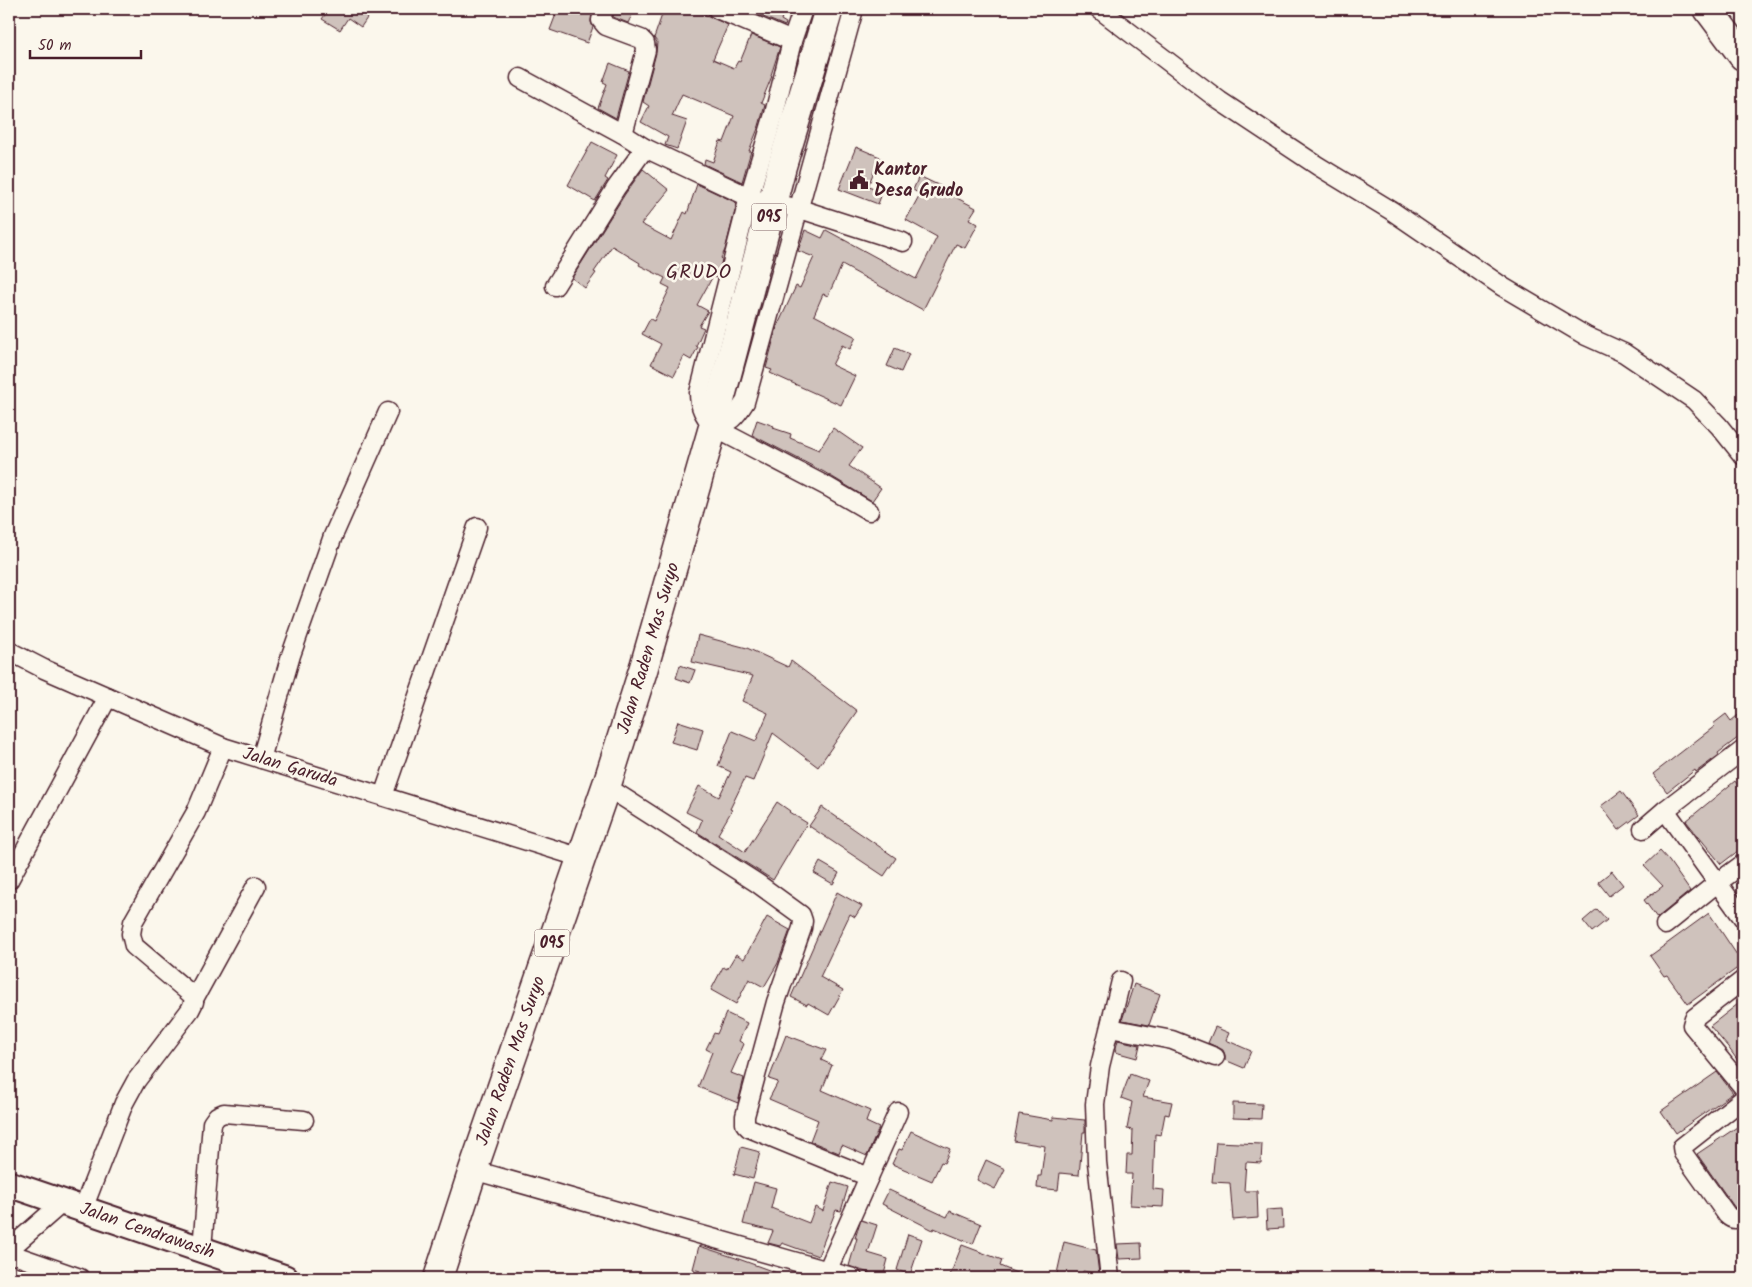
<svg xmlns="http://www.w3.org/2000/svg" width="1752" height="1287" font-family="Kalam,sans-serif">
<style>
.building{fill:#cfc2bc;stroke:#4a1f2b}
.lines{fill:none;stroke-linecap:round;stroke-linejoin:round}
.street-casing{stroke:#4a1f2b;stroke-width:21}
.secondary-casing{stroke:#4a1f2b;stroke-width:29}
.primary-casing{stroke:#4a1f2b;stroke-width:31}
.street{stroke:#fbf7ec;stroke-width:18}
.secondary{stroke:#fbf7ec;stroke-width:25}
.primary{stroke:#fbf7ec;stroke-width:28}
.labels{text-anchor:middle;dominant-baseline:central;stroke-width:5;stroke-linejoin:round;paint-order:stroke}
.shield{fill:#fbf7ec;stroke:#7f6065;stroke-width:1}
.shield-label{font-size:16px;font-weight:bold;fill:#4a1f2b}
.poi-label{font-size:18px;font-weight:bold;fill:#4a1f2b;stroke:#fbf7ec;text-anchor:start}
.street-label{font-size:18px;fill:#4a1f2b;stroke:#fbf7ec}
.quarter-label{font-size:20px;letter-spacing:1px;fill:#4a1f2b;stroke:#fbf7ec}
</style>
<rect width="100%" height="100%" fill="#fbf7ec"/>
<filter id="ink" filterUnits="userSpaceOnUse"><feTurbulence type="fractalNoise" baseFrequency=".02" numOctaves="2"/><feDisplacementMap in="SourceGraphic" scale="10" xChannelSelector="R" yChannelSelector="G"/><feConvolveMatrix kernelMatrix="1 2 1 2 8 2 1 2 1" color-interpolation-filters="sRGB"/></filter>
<g filter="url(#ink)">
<g class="building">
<path d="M329 9H373L361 27 348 18 340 30 322 19Z"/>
<path d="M558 9H593L591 22 593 27 587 43 550 30Z"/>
<path d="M614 9H635L628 23 613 17Z"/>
<path d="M664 9H693L728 25 713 59 734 68 738 61 740 62 751 35 780 47 771 75 772 76 761 103 765 105 759 126 749 151H751L742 182 704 164 705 159 713 162 720 141 724 142 734 116 682 94 672 116 687 121 677 149 665 145 668 137 641 122 649 106 643 102 656 53 657 42 654 38Z"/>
<path d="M758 9H785L781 20 786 23 785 26 756 14Z"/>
<path d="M610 63 629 71 616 118 598 108 607 84 603 82Z"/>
<path d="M592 142 617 155 605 178 608 180 595 201 568 185Z"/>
<path d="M856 147 880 157 868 186 883 191 878 204 839 189Z"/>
<path d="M643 169 669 190 641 224 671 240 684 212 687 214 697 184 737 203 725 250 721 258 722 259 719 273 716 278 713 276 697 305 708 311 699 326 704 328 696 346 698 347 691 360 684 356 674 376 651 364 661 344 642 334 650 319 654 321 670 288 662 284 665 278 639 265 640 263 612 246 594 272 596 273 585 288 572 278 625 194Z"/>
<path d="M919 176 959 195 957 198 976 208 969 219 978 224 965 248 956 244 923 310 842 265 828 296 823 294 814 315 856 337 850 349 842 345 832 365 855 376 841 405 770 373 772 370 766 368 777 327 796 286 800 288 814 257 798 251 805 230 822 238 826 230 916 279 937 237 906 220 920 194 913 190Z"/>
<path d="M895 348 909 354 901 372 887 366Z"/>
<path d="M757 420 774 426 773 428 791 434 790 438 819 450 833 428 862 448 849 466 881 488 872 501 824 472 752 435Z"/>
<path d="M698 635 747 648 788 667 791 661 857 711 818 767 773 733 753 781 745 778 730 809 732 810 718 834 745 852 777 802 790 811 789 812 807 823 773 880 697 832 702 820 686 812 699 786 719 797 731 772 718 766 732 731 756 741 768 713 742 701 753 676 692 662Z"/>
<path d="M680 665 695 670 690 683 676 678Z"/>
<path d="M1743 711V734L1718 753 1719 755 1696 772 1695 770 1667 792 1653 774 1715 726 1713 724 1726 714 1731 721Z"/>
<path d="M678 721 703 729 697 750 671 742Z"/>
<path d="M1735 781 1743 792V847L1721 864 1686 821Z"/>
<path d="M1621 791 1639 815 1619 830 1601 806Z"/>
<path d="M822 807 896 858 884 876 809 826Z"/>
<path d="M1660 851 1669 861 1690 891 1657 918 1644 900 1663 886 1644 866Z"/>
<path d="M820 862 839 873 833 884 814 873Z"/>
<path d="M1612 871 1623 885 1609 896 1598 882Z"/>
<path d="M837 892 862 906 855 917 850 914 820 977 843 990 829 1015 808 1003 807 1005 791 997Z"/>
<path d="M1597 909 1607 920 1592 932 1583 921Z"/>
<path d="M1709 913 1743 964 1688 1004 1667 975 1664 976 1650 956Z"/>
<path d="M767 917 790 930 778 963 764 987 749 979 736 1004 711 990 723 967 727 969 736 954 744 959Z"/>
<path d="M1134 984 1160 994 1149 1025 1122 1020Z"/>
<path d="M1743 1000V1068L1728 1047 1710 1026Z"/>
<path d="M726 1013 747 1023 739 1041 744 1044 731 1073 744 1078 738 1103 698 1087 712 1052 706 1049 714 1033 717 1034Z"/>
<path d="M1215 1027 1229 1033 1226 1040 1251 1051 1244 1068 1225 1060V1055L1223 1050 1208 1043Z"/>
<path d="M786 1035 826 1050 821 1060 832 1065 822 1090 870 1111 866 1122 879 1128 867 1156 842 1145 839 1153 810 1141 818 1120 769 1099 778 1082 769 1079Z"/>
<path d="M1118 1040 1140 1045 1137 1058 1115 1052Z"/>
<path d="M1717 1072 1733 1093 1676 1133 1661 1111Z"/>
<path d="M1130 1074 1149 1081 1143 1097 1172 1102 1169 1115 1165 1114 1161 1135 1155 1134 1153 1189 1164 1190 1163 1207 1130 1205 1132 1174H1126L1127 1155H1132L1133 1130 1127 1129 1132 1102 1121 1098Z"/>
<path d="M1233 1103 1262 1104 1261 1119 1233 1118Z"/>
<path d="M1019 1114 1053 1120V1117L1085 1120V1132H1083L1079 1175 1060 1173 1058 1190 1037 1188 1038 1176H1041L1045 1146 1014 1141Z"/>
<path d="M1743 1123V1203L1735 1208 1697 1154Z"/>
<path d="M911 1131 950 1149 944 1163 941 1162 932 1181 892 1164 899 1149 902 1150Z"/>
<path d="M1216 1142 1262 1144 1261 1163 1246 1162 1244 1191H1257L1258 1218 1233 1220 1230 1183 1212 1182Z"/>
<path d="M741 1147 760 1152 753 1179 734 1174Z"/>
<path d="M986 1160 1005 1169 995 1189 977 1180Z"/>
<path d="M754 1182 776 1188 771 1208 809 1223 815 1207 823 1211 832 1182 848 1187 841 1211 836 1210 818 1256 782 1243 780 1246 768 1243 773 1231 743 1224Z"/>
<path d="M889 1190 947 1217 950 1211 981 1224 973 1244 934 1228 933 1230 882 1204Z"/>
<path d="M1282 1209 1283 1228 1267 1229 1266 1210Z"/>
<path d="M861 1220 877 1225 868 1253 888 1259 883 1278 849 1266 857 1238H855Z"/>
<path d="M908 1234 922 1239 910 1275 897 1270Z"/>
<path d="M1064 1242 1096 1250 1099 1274 1083 1271 1081 1278H1056Z"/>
<path d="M1141 1243 1142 1258 1119 1259 1117 1244Z"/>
<path d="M962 1245 1002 1260 1000 1266 1028 1278H949Z"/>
<path d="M699 1246 736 1258 788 1277V1278H697L700 1271 693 1269Z"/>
</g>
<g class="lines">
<g class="street-casing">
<g id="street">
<path d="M604 9 601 20 606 26 641 39 645 43 646 50 623 134"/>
<path d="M717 9 792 41"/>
<path d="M803 9 792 41 774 114 749 197 699 393C699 408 705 416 713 427L828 487 869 511"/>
<path d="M1099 9 1220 101 1318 166 1392 211 1503 287 1586 336 1624 353 1694 400 1719 426 1743 456"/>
<path d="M520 78 623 134 645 148 749 197 800 209 903 242"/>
<path d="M555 286 616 188 645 148"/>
<path d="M713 427C731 422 735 418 745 402L854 9"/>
<path d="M9 651 44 669 223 747 582 858"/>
<path d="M261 759 291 655 333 536 388 412"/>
<path d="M607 787 757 883 801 915 803 921 802 928 776 1002 745 1116V1124L749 1128 869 1177 824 1278"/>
<path d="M383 796 477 527"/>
<path d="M1665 810 1743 918"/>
<path d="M1643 829 1665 810 1743 750"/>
<path d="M9 880 108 697"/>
<path d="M1665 925 1717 883 1743 864"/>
<path d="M1743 980 1694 1018 1692 1025 1743 1087"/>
<path d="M194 999 256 886"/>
<path d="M1110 1028 1172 1040 1215 1057"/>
<path d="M1743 1099 1682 1147 1683 1153 1727 1215C1732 1220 1737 1220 1743 1216"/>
<path d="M473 1170 853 1278"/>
<path d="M869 1177 898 1112"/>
<path d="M62 1203 14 1245 13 1253 14 1255 80 1278"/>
<path d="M83 1209 124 1103 136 1081 190 1010 194 1002 192 995 134 946 131 934 133 922 196 812 223 747"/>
<path d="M202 1249 212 1123 217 1116 224 1113 304 1120"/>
<path d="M1110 1278 1097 1162 1095 1104 1100 1066 1121 981"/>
</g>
</g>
<g class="secondary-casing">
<g id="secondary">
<path id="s1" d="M9 1184 285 1278"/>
</g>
</g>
<g class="primary-casing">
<g id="primary">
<path d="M1708 9 1743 56"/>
<path id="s2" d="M438 1278 473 1170 608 781 644 667 713 427 782 166 829 9"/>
</g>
</g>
<use href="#street" class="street"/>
<use href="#secondary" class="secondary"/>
<use href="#primary" class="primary"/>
</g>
</g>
<defs>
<g id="civic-bare" transform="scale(1.5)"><path d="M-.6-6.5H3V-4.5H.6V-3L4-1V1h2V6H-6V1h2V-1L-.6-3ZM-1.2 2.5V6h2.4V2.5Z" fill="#4a1f2b" stroke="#fbf7ec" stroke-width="2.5" paint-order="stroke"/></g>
</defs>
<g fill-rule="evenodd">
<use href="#civic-bare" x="859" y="180"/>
</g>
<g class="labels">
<g class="shield">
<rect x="751.5" y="203.5" width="35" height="27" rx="4"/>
<rect x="534.5" y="929.5" width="35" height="27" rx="4"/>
</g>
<g class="shield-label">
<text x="769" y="217">095</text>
<text x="552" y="943">095</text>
</g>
<g class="poi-label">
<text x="874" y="170">Kantor<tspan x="874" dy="21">Desa Grudo</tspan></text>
</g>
<g class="street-label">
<text stroke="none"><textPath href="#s2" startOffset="664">Jalan Raden Mas Suryo</textPath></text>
<text transform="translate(290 768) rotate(17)">Jalan Garuda</text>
<text stroke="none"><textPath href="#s2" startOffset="229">Jalan Raden Mas Suryo</textPath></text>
<text stroke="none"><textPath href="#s1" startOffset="146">Jalan Cendrawasih</textPath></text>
</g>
<g class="quarter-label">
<text x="699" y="273">GRUDO</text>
</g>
</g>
<rect width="1752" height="1287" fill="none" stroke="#fbf7ec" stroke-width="30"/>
<rect x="15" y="15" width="1722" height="1257" fill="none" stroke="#4a1f2b" stroke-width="2" filter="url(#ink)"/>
<path d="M30 50v8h111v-8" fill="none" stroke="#4a1f2b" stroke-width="2.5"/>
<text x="38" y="50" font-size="15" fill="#4a1f2b" stroke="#fbf7ec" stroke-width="4" paint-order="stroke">50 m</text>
</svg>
